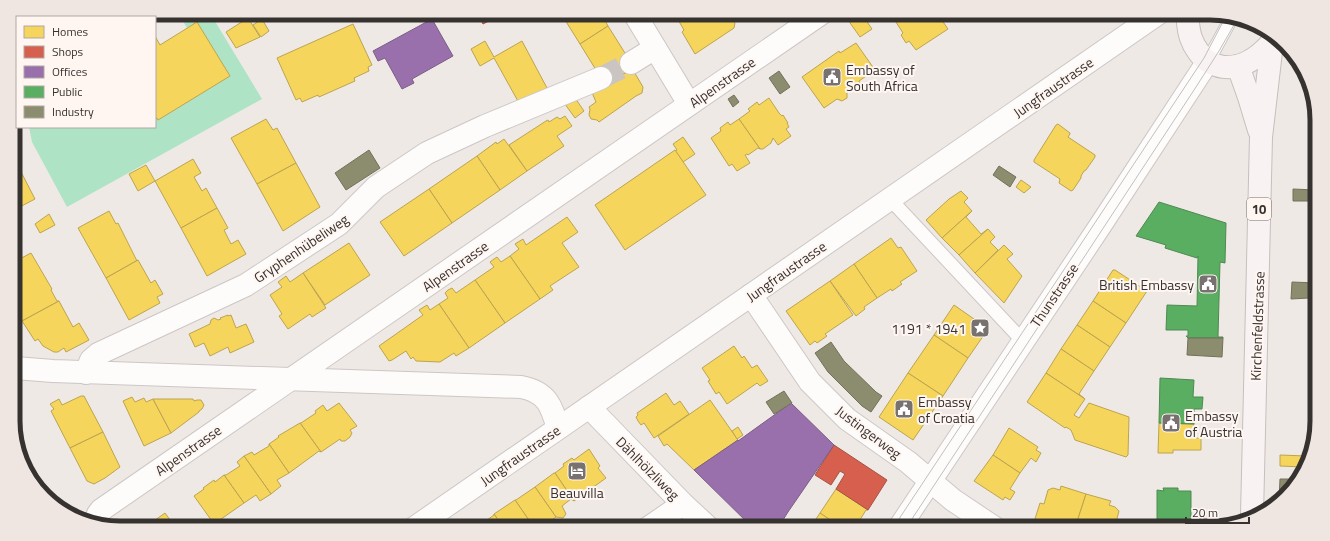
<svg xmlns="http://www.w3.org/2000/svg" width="1330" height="541" font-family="'Titillium Web',sans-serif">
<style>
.green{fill:#afe3c6}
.homes{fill:#f6d55c;stroke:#bca44f}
.shops{fill:#d6604d;stroke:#a65244}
.offices{fill:#9970ab;stroke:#7b5d86}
.public{fill:#5aae61;stroke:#4f8952}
.industry{fill:#8c8c6e;stroke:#72715b}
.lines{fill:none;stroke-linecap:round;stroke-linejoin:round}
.street-tunnel{stroke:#cac4c2;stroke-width:22;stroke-dasharray:22 11;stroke-linecap:butt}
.lane-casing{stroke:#ccc7c5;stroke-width:15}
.street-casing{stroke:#ccc7c5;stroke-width:24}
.secondary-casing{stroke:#ccc7c5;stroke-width:24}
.primary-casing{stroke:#c7bebd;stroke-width:24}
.lane{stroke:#fdfcfb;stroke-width:13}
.street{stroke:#fdfcfb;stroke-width:22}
.secondary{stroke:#fdfcfb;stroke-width:22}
.primary{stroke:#f8f3f2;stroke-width:22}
.tram{stroke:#c1bfbf;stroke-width:1}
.labels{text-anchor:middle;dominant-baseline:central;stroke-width:4;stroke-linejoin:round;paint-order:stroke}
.shield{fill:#fff6f1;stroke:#726d6a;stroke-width:1}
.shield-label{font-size:13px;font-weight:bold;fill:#363230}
.poi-label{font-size:14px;fill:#363230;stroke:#fff6f1;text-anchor:start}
.street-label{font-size:14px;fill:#363230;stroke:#fff6f1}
.rim{fill:none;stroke:#363230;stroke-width:5}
</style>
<rect width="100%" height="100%" fill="#efe9e6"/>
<path class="green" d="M178 13H210L262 99 67 207 32 142 29 127H155V119L156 118 158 120 230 76 197 22 187 28Z"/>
<g class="homes">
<path d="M576 13H601L608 26 580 44 565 20Z"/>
<path d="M669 13H685L677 18 674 14 671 16Z"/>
<path d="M685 13H722L723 15 726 13 730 15 735 23 734 28 695 54 682 32 684 30 677 18Z"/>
<path d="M858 13H861L872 29 860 37 848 20Z"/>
<path d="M897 13H928L931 17 937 13 948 29 916 50 909 41 906 43 901 35 903 33 892 16Z"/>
<path d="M248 18 260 37 236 48 226 32Z"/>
<path d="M262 19 269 31 261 37 253 25Z"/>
<path d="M197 22 230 76 158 120 157 118 155 119V36L160 45Z"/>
<path d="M353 24 372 65 368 67 369 71 354 78 355 81 319 97 318 95 302 102 300 98 296 100 277 58Z"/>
<path d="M608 26 635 69 604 83 580 44Z"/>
<path d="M485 41 494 57 522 41 547 88 519 103 494 58 480 66 471 49Z"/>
<path d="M856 43 875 70 859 81 860 83 847 93V98L842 101 837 99 824 108 802 77 839 51 840 53Z"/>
<path d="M635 69 633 70 643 87 642 93 636 96 599 122 597 120 591 119 589 115 590 109 589 107 596 102 590 88Z"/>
<path d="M573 95 584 111 575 118 562 100Z"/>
<path d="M769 98 779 113 782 116 783 115 788 123H787L789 127 786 129 791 136 778 145 773 138 771 143 763 149H760L739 119 750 111 748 109 757 102 759 105Z"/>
<path d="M565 116 572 126 557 136 564 146 527 171 509 145 546 121 548 120 549 122 557 117 560 119Z"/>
<path d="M266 119 273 130 277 128 296 163 257 184 231 138Z"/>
<path d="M739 119 760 149 758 148 748 155 747 154 745 155 750 163 737 171 732 164 729 166 711 138 721 131 720 128 728 122 730 125Z"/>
<path d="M1058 124 1070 133V134L1068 137 1095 155V157L1086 170 1084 171 1081 176V178L1073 190 1071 191 1059 183 1060 179 1034 162V160L1056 125Z"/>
<path d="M683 137 695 154 683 162 675 151 677 150 673 144Z"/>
<path d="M504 139 527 171 500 190 477 156 496 142 497 144Z"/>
<path d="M675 150 706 195 625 250 595 205Z"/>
<path d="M477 156 500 190 452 223 429 189Z"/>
<path d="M193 159 201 173 194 177 202 191 206 188 217 208 181 228 155 181Z"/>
<path d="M296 163 320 207 283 231 257 184Z"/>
<path d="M146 165 155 181 138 191 129 174Z"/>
<path d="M19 168 35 199 14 210V171Z"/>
<path d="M1021 180 1031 187 1024 193 1016 187Z"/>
<path d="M429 189 452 223 404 256 380 222Z"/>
<path d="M961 191 968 198 964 202 972 211 942 238 926 220 949 199Z"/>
<path d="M217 208 228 228 224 230 231 244 238 240 246 254 207 276 181 228Z"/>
<path d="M109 211 116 224 118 223 137 261 138 260 106 278 78 228Z"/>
<path d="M972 211 966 217 981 234 988 229 959 255 942 238Z"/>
<path d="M49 214 55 225 40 233 35 224Z"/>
<path d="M567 217 578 232 562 243 579 267 550 286 553 290 540 299 510 256 519 249 515 244 523 239 526 245Z"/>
<path d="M988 229 995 237 990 242 998 250 975 273 959 255Z"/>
<path d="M891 238 898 248 901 247 917 271 900 282 902 284 892 291 891 289 877 298 854 264Z"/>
<path d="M349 243 370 275 325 305 303 273Z"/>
<path d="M1004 245 1013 254 1007 259 1022 276 1004 303 975 273Z"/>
<path d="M31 253 52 289 51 290 57 301H59L22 321 14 307V262Z"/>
<path d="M510 256 540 299 505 323 475 280 494 267 490 262 494 259 497 257 501 262Z"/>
<path d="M138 260 151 283 155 280 163 294 157 297 160 303 129 320 106 278Z"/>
<path d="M854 264 877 298 864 307 865 309 856 316 830 281Z"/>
<path d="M1113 270H1115L1147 291 1126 323 1093 301Z"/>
<path d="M303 273 326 308 312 317 310 314 288 329 279 316 282 314 270 295 282 287 278 282 286 276 290 282Z"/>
<path d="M475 280 505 323 469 348 439 304 448 298 445 293 448 290 452 288 456 293Z"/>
<path d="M830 281 853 315 825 334 827 336 817 343 815 341 810 345 786 311Z"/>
<path d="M59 301 73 327 79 323 89 340 66 352 64 348 58 352H54L43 346 38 339 35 341 22 321Z"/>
<path d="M1093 301 1126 323 1110 347 1077 325Z"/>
<path d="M439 304 469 348 456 356 454 353 440 362 416 361 413 357 411 359 406 351 392 360 389 361 379 346 423 315 419 310 427 305 430 310Z"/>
<path d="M954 305 974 319 972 323 986 332 968 358 934 335Z"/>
<path d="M228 315V316L231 315 236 328 246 324 254 342 230 353 228 347 210 356 204 343 195 347 189 334 210 324 211 320 214 318 218 320 221 319 220 318Z"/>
<path d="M1077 325 1110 347 1094 371 1061 349Z"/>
<path d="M934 335 968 358 943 396 908 373Z"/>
<path d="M734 346 742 358 744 356 752 368 757 365 768 381 760 386 757 383 727 404 719 392 716 394 708 381 710 380 702 368Z"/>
<path d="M1061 349 1094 371 1079 394 1085 399 1046 373Z"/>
<path d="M908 373 943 396 913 440 879 417Z"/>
<path d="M1046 373 1085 399 1074 415 1079 418 1089 403 1129 417 1128 455 1126 457 1075 440 1071 430 1066 427 1065 428 1027 402Z"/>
<path d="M666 393 674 405 680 401 689 414 654 438 644 423 641 425 638 421 636 417 638 415 637 413Z"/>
<path d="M81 396H84L103 432 70 448 51 411 54 409 50 404 59 399 62 405Z"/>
<path d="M132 397 135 402 144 398 146 402 153 399 171 433 144 446 123 401Z"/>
<path d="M153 399H193L194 401 197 400H201L204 405 202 409 199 411V412L171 433Z"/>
<path d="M710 400 738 440 694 470 667 444 664 446 658 436Z"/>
<path d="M339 403 357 426 350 430 352 433 350 437 345 441H341L340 439 321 452 300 423H301L316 413 315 411 323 405 327 411Z"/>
<path d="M300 423 321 452 319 451 289 473 269 444 279 437 278 436Z"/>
<path d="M1159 423 1194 424 1193 438H1201V450H1173V453H1158Z"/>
<path d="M738 427 743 435 737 439 732 431Z"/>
<path d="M1009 428 1038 447 1036 450 1041 453 1036 462 1031 458 1020 473 993 455Z"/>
<path d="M103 432 120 467 105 478 94 484 87 481 70 448Z"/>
<path d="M269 444 289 473 277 480 281 486 271 494 244 456 252 452 254 455 269 446Z"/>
<path d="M589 449 600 466 598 468 606 478 574 501 555 473 564 466 563 464 572 458 574 460Z"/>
<path d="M993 455 1020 473 1010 489 1015 492 1010 500 1005 497 1003 500 974 481Z"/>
<path d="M1280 455 1306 456V463L1303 467 1280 466Z"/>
<path d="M244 456 271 494 260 501 256 495 244 503 224 475H226L240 466 237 462Z"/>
<path d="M554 473H555L574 501 571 499 562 506 566 514 563 518 556 517 535 487Z"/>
<path d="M224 475 244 503 214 524 194 496 204 489 203 488 214 480 215 482Z"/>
<path d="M1061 486 1086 494 1075 528H1055L1034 522 1040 503 1044 504 1048 490 1053 488 1060 490Z"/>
<path d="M535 487 556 517 545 525 542 519 533 526 515 500H516Z"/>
<path d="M836 489 868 510H866L855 528H842L820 513Z"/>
<path d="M1086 494 1111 501 1109 505 1115 507 1119 511 1115 526 1118 527V528H1075Z"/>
<path d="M515 500 533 526 530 528H504L494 514Z"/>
<path d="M165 513 176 528H144Z"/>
<path d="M820 513 842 528H810Z"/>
<path d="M494 514 504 528H476L494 515Z"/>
<path d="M799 521 810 528H795Z"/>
<path d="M1157 522 1191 524V528H1156Z"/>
<path d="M783 524 789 528H780Z"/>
</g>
<g class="shops">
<path d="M477 13H504L483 24Z"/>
<path d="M834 445 887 480 868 510 836 489 845 474 840 471 831 485 815 475Z"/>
</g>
<g class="offices">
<path d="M432 19 453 56 412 79 414 83 402 89 385 58 378 61 373 51Z"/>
<path d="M791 403 834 445 788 512 781 523 783 524 780 528H753L694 470 738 440V441Z"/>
<path d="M948 520 960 528H943Z"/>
</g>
<g class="public">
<path d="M1159 202 1226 223 1225 263 1220 262 1218 337H1223V338H1188L1186 336H1188V330H1166L1167 305 1197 306 1198 256 1197 258 1165 248 1166 245 1136 236Z"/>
<path d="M1160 378 1194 380 1193 397H1203L1202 409H1194V424L1159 423Z"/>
<path d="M1163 488H1178V491H1191V524L1157 522V490L1164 491Z"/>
</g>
<g class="industry">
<path d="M779 71 790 87 780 94 769 78Z"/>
<path d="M734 95 739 102 733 107 728 99Z"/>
<path d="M369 150 380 168 346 190 335 173Z"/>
<path d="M999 166 1016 177 1010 187 993 175Z"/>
<path d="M1293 189 1315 190 1314 201H1293Z"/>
<path d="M1292 282 1317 283V300H1309V298L1291 299Z"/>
<path d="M1188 338H1223L1222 357 1187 355Z"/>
<path d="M831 342 844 361 876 392 882 396 871 412 862 406 828 372 815 353Z"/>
<path d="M784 391 792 403 774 414 766 402Z"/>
<path d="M1280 479H1294L1279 500Z"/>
</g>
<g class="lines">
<path class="street-tunnel" d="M601 78 631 63"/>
<g class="lane-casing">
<g id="lane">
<path d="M1208 61 1232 17"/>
<path d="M890 199 1023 341"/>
</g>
</g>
<g class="street-casing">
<g id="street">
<path d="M634 13 689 104"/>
<path d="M631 63 655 48"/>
<path d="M751 295 810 382 847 419 908 462 953 500 995 528"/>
<path d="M15 368 53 371 521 387C547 392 551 405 558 428"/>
<path d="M86 373 91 360 98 354 246 285 339 224 376 187 427 153 485 126 601 78"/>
<path d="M589 407 683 504 709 528"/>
<path d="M94 524 98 514 101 510 822 13"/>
<path d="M648 528 683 504"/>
</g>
</g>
<g class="secondary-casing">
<g id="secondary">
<path d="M414 528 1159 13"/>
<path d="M899 528 1102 223 1208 61"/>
</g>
</g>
<g class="primary-casing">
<g id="primary">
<path d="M1187 13C1188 21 1188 30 1191 38 1194 47 1201 57 1209 62 1234 76 1258 59 1274 40"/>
<path d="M1238 66 1249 97 1259 130"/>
<path d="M1252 515 1261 137 1272 43"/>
</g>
</g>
<use href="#lane" class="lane"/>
<use href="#street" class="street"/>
<use href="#secondary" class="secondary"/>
<use href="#primary" class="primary"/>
<g class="tram">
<path d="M893 528 1204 58 1226 16"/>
<path d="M906 528 1196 87 1219 51 1238 18"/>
</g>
</g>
<defs>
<g id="civic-square" transform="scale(1)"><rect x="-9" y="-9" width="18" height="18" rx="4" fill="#777270" stroke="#fff6f1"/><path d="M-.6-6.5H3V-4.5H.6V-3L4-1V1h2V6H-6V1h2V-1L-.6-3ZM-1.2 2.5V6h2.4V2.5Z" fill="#fff"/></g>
<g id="sight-square" transform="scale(1)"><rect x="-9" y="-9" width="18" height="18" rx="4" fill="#777270" stroke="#fff6f1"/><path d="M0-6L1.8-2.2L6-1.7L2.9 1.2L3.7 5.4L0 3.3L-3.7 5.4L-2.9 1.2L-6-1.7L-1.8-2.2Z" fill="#fff"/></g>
<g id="hotel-square" transform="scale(1)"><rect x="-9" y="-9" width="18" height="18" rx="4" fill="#777270" stroke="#fff6f1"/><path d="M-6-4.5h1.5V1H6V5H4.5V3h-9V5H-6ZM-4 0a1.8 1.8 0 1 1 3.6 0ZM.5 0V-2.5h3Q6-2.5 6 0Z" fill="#fff"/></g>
</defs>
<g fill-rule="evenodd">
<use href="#civic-square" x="832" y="77"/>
<use href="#civic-square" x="1208" y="284"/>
<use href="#sight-square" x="980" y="328"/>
<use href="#civic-square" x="904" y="409"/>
<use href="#civic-square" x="1171" y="423"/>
<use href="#hotel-square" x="577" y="471"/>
</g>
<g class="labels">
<rect class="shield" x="1247" y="198" width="24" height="22" rx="3"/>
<g class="shield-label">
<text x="1259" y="209">10</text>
</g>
<g class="poi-label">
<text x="846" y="69">Embassy of<tspan x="846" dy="16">South Africa</tspan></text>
<text x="1194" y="284" text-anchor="end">British Embassy</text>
<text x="966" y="328" text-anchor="end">1191 * 1941</text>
<text x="918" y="401">Embassy<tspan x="918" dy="16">of Croatia</tspan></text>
<text x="1185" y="415">Embassy<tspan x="1185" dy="16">of Austria</tspan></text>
<text x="577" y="492" text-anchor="middle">Beauvilla</text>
</g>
<g class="street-label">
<text transform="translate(722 82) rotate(-35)">Alpenstrasse</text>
<text transform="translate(1053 87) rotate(-35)">Jungfraustrasse</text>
<text transform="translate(301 248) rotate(-34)">Gryphenhübeliweg</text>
<text transform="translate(455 266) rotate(-35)">Alpenstrasse</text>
<text transform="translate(786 271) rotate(-35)">Jungfraustrasse</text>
<text transform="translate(1054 295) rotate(-56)">Thunstrasse</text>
<text transform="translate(1257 326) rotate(-88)">Kirchenfeldstrasse</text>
<text transform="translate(869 432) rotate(37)">Justingerweg</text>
<text transform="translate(188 450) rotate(-35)">Alpenstrasse</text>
<text transform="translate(520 455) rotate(-35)">Jungfraustrasse</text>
<text transform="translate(648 468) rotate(45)">Dählhölzliweg</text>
</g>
</g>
<path d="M0 0H1330V541H0ZM120 20H1210A100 100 0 0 1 1310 120V421A100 100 0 0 1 1210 521H120A100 100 0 0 1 20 421V120A100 100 0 0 1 120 20Z" fill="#efe6e2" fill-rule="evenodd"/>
<path class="rim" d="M120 20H1210A100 100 0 0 1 1310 120V421A100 100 0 0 1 1210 521H120A100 100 0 0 1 20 421V120A100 100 0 0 1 120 20Z"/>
<rect x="16" y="16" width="140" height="112" fill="#fff6f1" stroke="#afa8a4"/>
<rect x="24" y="26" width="20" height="12" fill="#f6d55c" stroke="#afa8a4"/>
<text x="52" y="36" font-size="12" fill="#363230">Homes</text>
<rect x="24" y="46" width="20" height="12" fill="#d6604d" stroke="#afa8a4"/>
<text x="52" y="56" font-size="12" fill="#363230">Shops</text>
<rect x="24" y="66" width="20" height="12" fill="#9970ab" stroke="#afa8a4"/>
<text x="52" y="76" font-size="12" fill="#363230">Offices</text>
<rect x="24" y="86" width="20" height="12" fill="#5aae61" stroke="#afa8a4"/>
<text x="52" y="96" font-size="12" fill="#363230">Public</text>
<rect x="24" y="106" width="20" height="12" fill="#8c8c6e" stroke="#afa8a4"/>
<text x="52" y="116" font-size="12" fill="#363230">Industry</text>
<path d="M1186 517v6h63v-6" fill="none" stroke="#363230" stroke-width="2"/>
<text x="1192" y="517" font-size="12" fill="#363230" stroke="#fff6f1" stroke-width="3" paint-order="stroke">20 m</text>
</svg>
